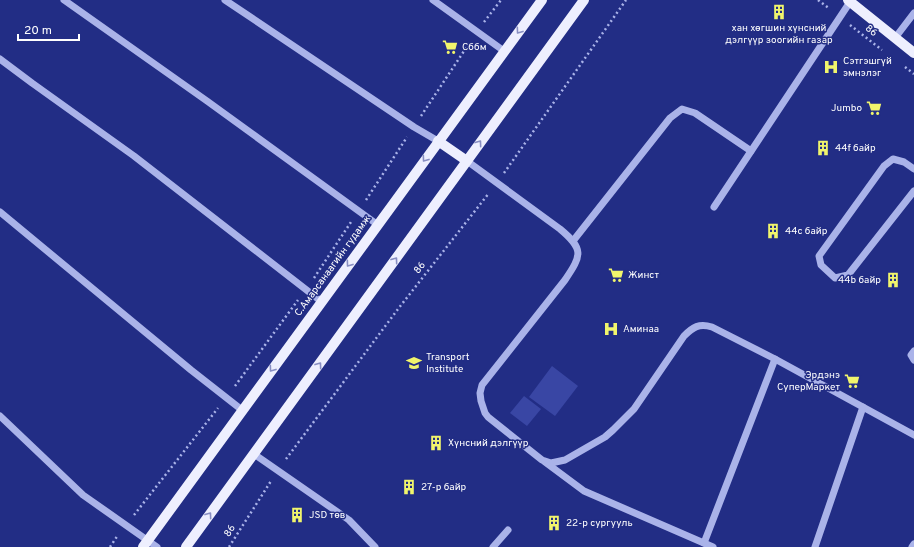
<svg xmlns="http://www.w3.org/2000/svg" width="914" height="547" font-family="Overpass,sans-serif">
<style>
.green{fill:#3946a4}
.lines{fill:none;stroke-linecap:round;stroke-linejoin:round}
.path{stroke:#aab3e9;stroke-width:2.5;stroke-dasharray:2 3;stroke-linecap:butt}
.minor{stroke:#aab3e9;stroke-width:7}
.major{stroke:#eeeffe;stroke-width:10}
.oneway{stroke:#888ec2}
.labels{text-anchor:middle;dominant-baseline:central;stroke-width:3;stroke-linejoin:round;paint-order:stroke}
.poi-label{font-size:10px;fill:#fff;stroke:#222d85;text-anchor:start}
.street-label{font-size:10px;fill:#fff;stroke:#222d85}
</style>
<rect width="100%" height="100%" fill="#222d85"/>
<g class="green">
<path d="M552 366 578 386 555 416 529 397Z"/>
<path d="M524 396 541 409 527 426 510 413Z"/>
</g>
<g class="lines">
<g class="path">
<path d="M818 0 830 9"/>
<path d="M484 22 501 0"/>
<path d="M850 25 882 50"/>
<path d="M905 67 914 74"/>
<path d="M421 116 470 42"/>
<path d="M504 173 626 0"/>
<path d="M366 200 407 137"/>
<path d="M314 278 351 222"/>
<path d="M235 386 298 300"/>
<path d="M286 459 398 309 489 193"/>
<path d="M134 515 218 408"/>
<path d="M110 547 118 535"/>
<path d="M229 547 271 481"/>
</g>
<g class="minor">
<path d="M64 0 207 101 378 225"/>
<path d="M225 0 414 127 438 141"/>
<path d="M433 0 504 51"/>
<path d="M895 38 914 13"/>
<path d="M0 59 32 83 134 156 322 302"/>
<path d="M467 161 560 229C584 249 582 255 565 280L482 385 480 393 481 401 485 413 488 417 542 460 551 463 565 460 605 437 613 430 634 409 684 336C693 327 699 323 712 327L775 359 914 435"/>
<path d="M914 169 904 162 893 159 884 166 819 256 821 265 835 278 848 275 914 191"/>
<path d="M714 207 850 2"/>
<path d="M0 212 191 370 242 410"/>
<path d="M573 241 670 118 682 109 695 113 751 151"/>
<path d="M914 351 911 355 914 360"/>
<path d="M0 416 83 495 157 547"/>
<path d="M254 454 349 520 375 547"/>
<path d="M545 462 584 491 713 547"/>
<path d="M704 543 775 359"/>
<path d="M493 547 508 530"/>
<path d="M815 547 863 407"/>
<path d="M912 547 914 544"/>
</g>
<g class="major">
<path d="M848 0 914 53"/>
<path d="M438 141 467 161"/>
<path d="M143 547 542 0"/>
<path d="M186 547 584 0"/>
</g>
</g>
<defs><path id="oneway-chevron" d="M-2-3.5L2.5 0L-2 3.5" fill="none" stroke-width="1.6" stroke-linecap="round" stroke-linejoin="round"/></defs>
<g class="oneway">
<use href="#oneway-chevron" transform="translate(519 31) rotate(126)"/>
<use href="#oneway-chevron" transform="translate(479 143) rotate(-54)"/>
<use href="#oneway-chevron" transform="translate(425 159) rotate(126)"/>
<use href="#oneway-chevron" transform="translate(395 260) rotate(-54)"/>
<use href="#oneway-chevron" transform="translate(349 264) rotate(126)"/>
<use href="#oneway-chevron" transform="translate(319 365) rotate(-54)"/>
<use href="#oneway-chevron" transform="translate(272 369) rotate(126)"/>
<use href="#oneway-chevron" transform="translate(209 515) rotate(-54)"/>
</g>
<defs>
<g id="building-bare" transform="scale(1.2)"><path d="M-4-6H4V6H1V3H-1V6H-4ZM-2.5-4.3h1.7v1.8h-1.7ZM.8-4.3h1.7v1.8H.8ZM-2.5-1h1.7V.8h-1.7ZM.8-1h1.7V.8H.8Z" fill="#f1f56c" stroke="#222d85" stroke-width="2.5" paint-order="stroke"/></g>
<g id="supermarket-bare" transform="scale(1.2)"><path d="M-6-5.5h2.5l.6 2H6L4.5 2H-2.5L-4.4-4H-6ZM-1.5 3.2a1.3 1.3 0 1 0 .1 0ZM3 3.2a1.3 1.3 0 1 0 .1 0Z" fill="#f1f56c" stroke="#222d85" stroke-width="2.5" paint-order="stroke"/></g>
<g id="hospital-bare" transform="scale(1.2)"><path d="M-5-5h3v3.5h4V-5h3V5h-3V1.5h-4V5h-3Z" fill="#f1f56c" stroke="#222d85" stroke-width="2.5" paint-order="stroke"/></g>
<g id="university-bare" transform="scale(1.2)"><path d="M0-5L7-2L0 1L-7-2ZM-4 1L0 2.5L4 1V4Q0 6-4 4Z" fill="#f1f56c" stroke="#222d85" stroke-width="2.5" paint-order="stroke"/></g>
</defs>
<g fill-rule="evenodd">
<use href="#building-bare" x="779" y="12"/>
<use href="#supermarket-bare" x="450" y="47"/>
<use href="#hospital-bare" x="831" y="67"/>
<use href="#supermarket-bare" x="874" y="108"/>
<use href="#building-bare" x="823" y="148"/>
<use href="#building-bare" x="773" y="231"/>
<use href="#supermarket-bare" x="616" y="275"/>
<use href="#building-bare" x="893" y="280"/>
<use href="#hospital-bare" x="611" y="329"/>
<use href="#university-bare" x="414" y="363"/>
<use href="#supermarket-bare" x="852" y="381"/>
<use href="#building-bare" x="436" y="443"/>
<use href="#building-bare" x="409" y="487"/>
<use href="#building-bare" x="297" y="515"/>
<use href="#building-bare" x="554" y="523"/>
</g>
<g class="labels">
<g class="poi-label">
<text x="779" y="28" text-anchor="middle">хан хөгшин хүнсний<tspan x="779" dy="12">дэлгүүр зоогийн газар</tspan></text>
<text x="462" y="47">Сббм</text>
<text x="843" y="61">Сэтгэшгүй<tspan x="843" dy="12">эмнэлэг</tspan></text>
<text x="862" y="108" text-anchor="end">Jumbo</text>
<text x="835" y="148">44f байр</text>
<text x="785" y="231">44c байр</text>
<text x="628" y="275">Жинст</text>
<text x="881" y="280" text-anchor="end">44b байр</text>
<text x="623" y="329">Аминаа</text>
<text x="426" y="357">Transport<tspan x="426" dy="12">Institute</tspan></text>
<text x="840" y="375" text-anchor="end">Эрдэнэ<tspan x="840" dy="12">СуперМаркет</tspan></text>
<text x="448" y="443">Хүнсний дэлгүүр</text>
<text x="421" y="487">27-р байр</text>
<text x="309" y="515">JSD төв</text>
<text x="566" y="523">22-р сургууль</text>
</g>
<g class="street-label">
<text transform="translate(871 31) rotate(38)">86</text>
<text transform="translate(333 266) rotate(-54)">С.Амарсанаагийн гудамж</text>
<text transform="translate(420 268) rotate(-52)">86</text>
<text transform="translate(230 531) rotate(-58)">86</text>
</g>
</g>
<path d="M18 34v6h61v-6" fill="none" stroke="#ffffff" stroke-width="2"/>
<text x="24" y="34" font-size="12" fill="#ffffff" stroke="#222d85" stroke-width="3" paint-order="stroke">20 m</text>
</svg>
